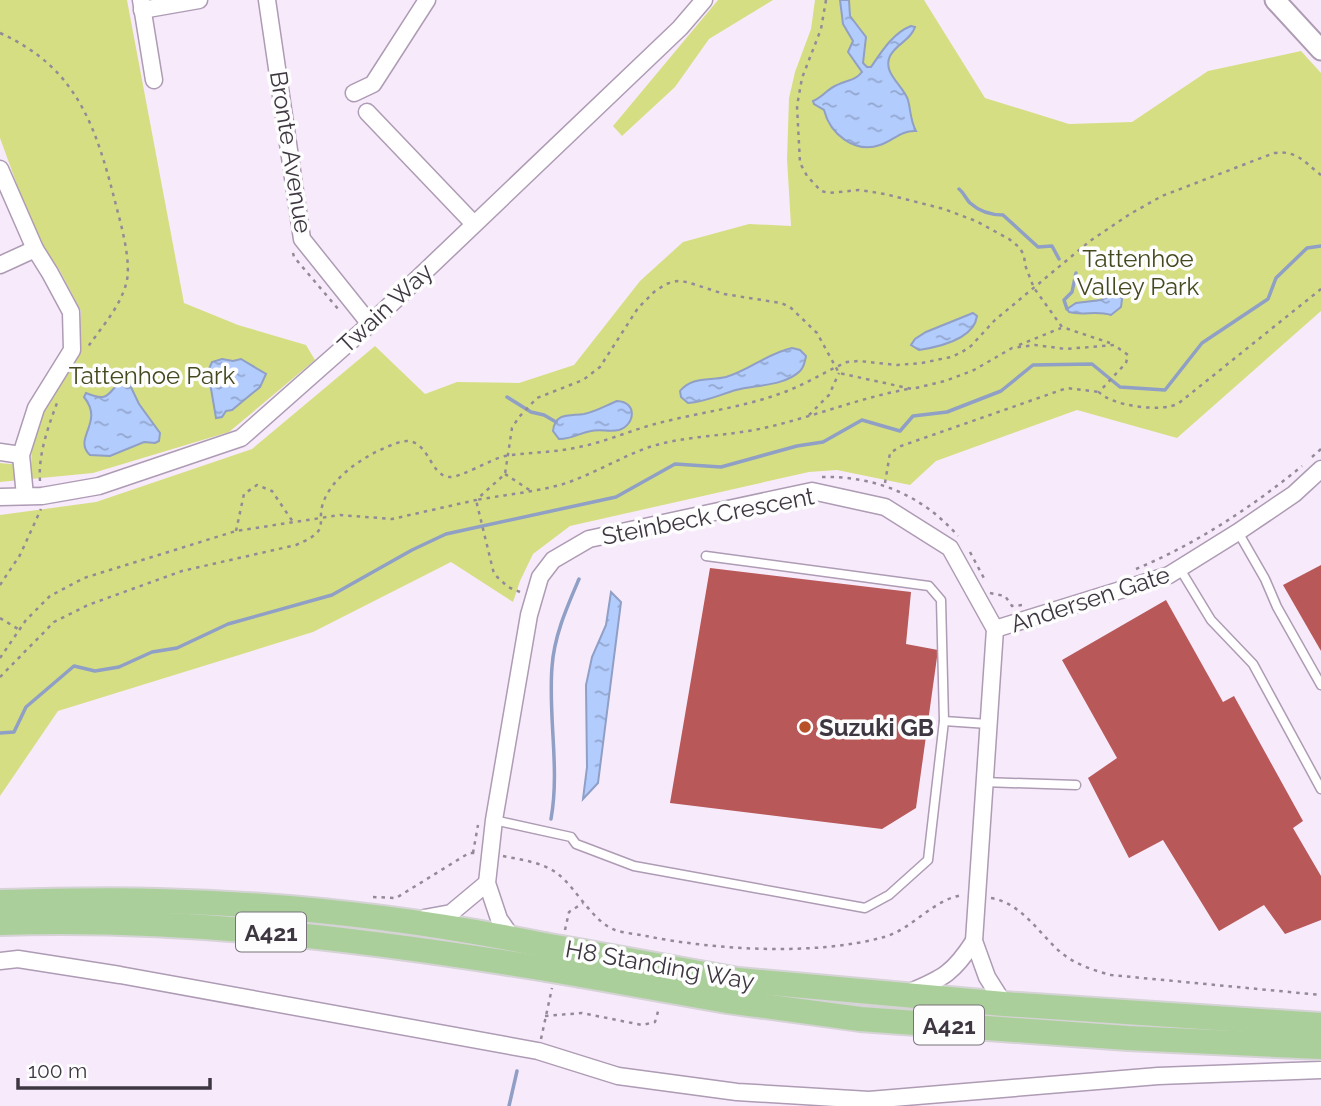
<svg xmlns="http://www.w3.org/2000/svg" width="1321" height="1106" font-family="Raleway,sans-serif">
<style>
.green{fill:#d6de83}
.water{fill:url(#water-ripples);stroke:#8f9fc5;stroke-width:2}
.lines{fill:none;stroke-linecap:round;stroke-linejoin:round}
.stream{stroke:#8f9fc5;stroke-width:3.5}
.building{fill:#b85859}
.service-casing{stroke:#ae9bb4;stroke-width:11}
.minor-casing{stroke:#ae9bb4;stroke-width:19}
.tertiary-casing{stroke:#ae9bb4;stroke-width:23}
.trunk-casing{stroke:#d5d3d5;stroke-width:28}
.path{stroke:#948a97;stroke-width:2.5;stroke-dasharray:3.5 5;stroke-linecap:butt}
.service{stroke:#fff;stroke-width:8}
.minor{stroke:#fff;stroke-width:16}
.tertiary{stroke:#fff;stroke-width:19}
.trunk{stroke:#abcf9a;stroke-width:24}
.trunk-bridge-casing{stroke:#d5d3d5;stroke-width:28;stroke-linecap:butt}
.trunk-bridge{stroke:#abcf9a;stroke-width:24}
.poi-dot{fill:#b8512a;stroke:#fdfdfd;stroke-width:2.5}
.labels{text-anchor:middle;dominant-baseline:central;stroke-width:7;stroke-linejoin:round;paint-order:stroke}
.shield{fill:#fdfdfd;stroke:#777279;stroke-width:2}
.shield-label{font-size:23px;font-weight:bold;fill:#3e3741}
.street-label{font-size:24px;fill:#3e3741;stroke:#fdfdfd}
.park-label{font-size:24px;fill:#46491f;stroke:#fdfdfd}
.poi-label{font-size:24px;font-weight:bold;fill:#3e3741;stroke:#fdfdfd;text-anchor:start}
</style>
<defs>
<pattern id="water-ripples" width="26" height="14" patternUnits="userSpaceOnUse" patternTransform="scale(1.75)"><rect width="26" height="14" fill="#b2ccfd"/><path d="M2 4q2-2 4 0t4 0M15 11q2-2 4 0t4 0" fill="none" stroke="#92a6ce"/></pattern>
</defs>
<rect width="100%" height="100%" fill="#f7ebfb"/>
<g class="green">
<path d="M0 0H127L184 303 238 325 306 345 315 360 229 432 93 473 0 482V463L31 466 32 442 44 411 78 351 81 311 60 271 44 247 24 204 0 138Z"/>
<path d="M718 0H773L709 39 675 87 622 136 613 126Z"/>
<path d="M815 0H924L985 98 1069 124 1132 122 1208 71 1301 51 1321 73V311L1177 438 1077 410 936 461 910 485 837 470 809 472 570 526 533 554 520 581 513 602 451 562 313 632 58 711 0 796V515L96 502 252 449 375 346 425 394 457 382 519 383 574 365 640 281 683 242 749 224 791 226 787 159 789 98 795 72 811 29Z"/>
</g>
<g class="water">
<path d="M840 0H849L850 16 866 37 863 63 867 67H871C882 51 893 33 911 26L915 27C911 40 896 44 890 56 882 73 903 85 908 100 911 111 910 120 916 131 901 130 893 141 880 145 855 154 830 134 824 110L814 104 813 101C823 97 827 89 837 85 846 80 855 81 862 72L848 52 853 41 843 24Z"/>
<path d="M1115 294 1120 295 1122 299 1121 307 1111 315C1096 310 1083 316 1069 312L1067 309 1076 303 1101 300Z"/>
<path d="M973 313 977 316C974 339 938 347 919 350L911 345 915 339 926 332Z"/>
<path d="M792 348 800 350 806 356C805 362 804 367 800 371 785 386 755 385 736 390 719 395 705 402 688 403L681 397 680 391C692 376 710 381 726 377 750 370 768 353 792 348Z"/>
<path d="M222 359 233 361 241 359 266 374 260 387 232 410 226 411 222 417 216 418 208 371 212 362Z"/>
<path d="M122 380 128 381 139 404 160 433 159 441 155 443 144 442 110 456 90 455C72 438 105 423 84 397L86 393C110 403 107 393 122 380Z"/>
<path d="M617 401C638 402 635 425 619 430 610 432 600 429 591 431 578 433 574 439 559 439L553 431C555 412 570 416 584 414 595 412 607 405 617 401Z"/>
<path d="M611 592 621 602 598 783 583 799 587 767 586 685 592 657 606 625Z"/>
</g>
<g class="lines">
<g class="stream">
<path d="M959 189C964 193 966 199 970 203 979 211 991 215 1003 215L1038 247 1052 246 1059 259"/>
<path d="M1067 309 1064 300 1072 292 1076 273"/>
<path d="M507 397 531 412 544 415 556 422"/>
<path d="M0 733 14 732 26 707 74 666 95 671 119 667 152 652 177 648 228 624 332 595 412 550 446 534 616 497 675 464 721 467 797 446 823 442 862 420 900 431 913 416 947 412 1001 391 1033 365 1092 364 1120 387 1165 390 1202 343 1268 299 1276 278 1307 248 1321 246"/>
<path d="M551 819C560 769 548 717 552 667 554 636 567 607 579 579"/>
<path d="M509 1106 517 1071"/>
</g>
</g>
<g class="building">
<path d="M1321 565V651L1283 585Z"/>
<path d="M710 568 911 592 906 644 938 650 916 808 882 829 670 803Z"/>
<path d="M1166 600 1223 702 1234 696 1303 821 1293 828 1321 876V920L1285 934 1264 905 1219 931 1163 840 1129 858 1088 778 1117 758 1062 660Z"/>
</g>
<g class="lines">
<g class="service-casing">
<g id="service">
<path d="M1238 532 1265 579 1277 607 1321 685"/>
<path d="M1180 569 1211 620 1253 664 1321 789"/>
<path d="M944 721 988 724"/>
<path d="M983 782 1076 785"/>
<path d="M494 820 571 837 576 844 634 866 865 908 889 895 928 860 944 721 941 600 929 586 706 556"/>
</g>
</g>
<g class="minor-casing">
<g id="minor">
<path d="M141 0 154 80"/>
<path d="M267 0 302 239 370 324"/>
<path d="M142 10 199 0"/>
<path d="M354 93 373 84 427 0"/>
<path d="M367 112 474 224"/>
<path d="M0 169 35 249 50 273 71 312 72 350 36 408 21 455 25 496"/>
<path d="M0 265 35 249"/>
<path d="M0 452 21 455"/>
<path d="M0 497 42 496 99 486 241 438 370 324 680 28 704 0"/>
<path d="M995 629 1169 575 1238 532 1294 494 1321 469"/>
<path d="M424 918 451 913 487 883"/>
<path d="M513 939 499 919 487 883 494 820 529 615 540 577 553 560 589 539 812 491 885 507 950 548 995 629 974 941 987 977 1004 1004"/>
<path d="M0 961 18 959 120 975 538 1051 618 1076 737 1092 869 1100 1158 1076 1321 1070"/>
<path d="M910 992C944 978 954 972 974 941"/>
</g>
</g>
<g class="tertiary-casing">
<path id="tertiary" d="M1275 0 1321 50"/>
</g>
<g class="trunk-casing">
<g id="trunk">
<path d="M0 902C53 901 106 899 159 901 289 904 417 919 544 945"/>
<path d="M0 923C182 917 361 939 540 968"/>
<path d="M584 952 738 980 1004 1004 1321 1025"/>
<path d="M581 975 727 1001 860 1019 1128 1038 1321 1047"/>
</g>
</g>
<g class="path">
<path d="M826 0 821 29 802 78 797 106 800 163 807 176 821 191 829 193 859 190 885 194 944 209 976 221 1009 239 1019 247 1024 255 1025 265 1034 288 1062 327 1110 343"/>
<path d="M0 33C80 69 97 131 117 209 122 228 132 265 126 284 120 307 101 328 87 348"/>
<path d="M293 253 294 257 339 310"/>
<path d="M1019 345 1061 328"/>
<path d="M809 415 829 395 839 373"/>
<path d="M1312 457 1321 449"/>
<path d="M505 474 531 491"/>
<path d="M822 477C876 476 922 495 958 536"/>
<path d="M40 481C38 455 48 427 57 403"/>
<path d="M885 483 890 453 901 446 1067 388 1099 392"/>
<path d="M236 531 244 494 257 485 272 491 293 522"/>
<path d="M970 552 985 580"/>
<path d="M1136 569C1196 544 1252 507 1302 466"/>
<path d="M0 585 20 555 41 509"/>
<path d="M520 592 508 587 494 574 476 500C504 495 533 492 560 485 590 476 615 460 644 449 681 435 725 437 764 428 813 417 859 398 908 389"/>
<path d="M990 593 1005 596 1012 606 1023 605"/>
<path d="M0 618 18 629"/>
<path d="M0 658 26 620 50 596 84 578 236 531 340 515 392 519 476 500 505 474 512 428 519 417 537 398 583 380 600 367 638 308 654 292 666 284 677 281 687 282 724 294 781 303 790 307 817 333 839 373 912 389 945 381 974 370 1012 348 1035 345 1066 349 1114 345 1128 355 1126 363 1099 392C1111 406 1163 413 1179 403L1321 289"/>
<path d="M0 677 54 622 88 605 182 571 296 545C336 528 312 524 326 496 339 471 371 452 397 443 429 431 428 477 450 477 462 477 489 460 505 456 529 452 554 453 579 447 605 442 629 431 655 424 696 413 740 408 779 394 803 386 824 372 847 362L859 361 897 365 922 363 951 357 962 352 971 346 995 320 1090 241 1130 214 1162 196 1274 153C1297 150 1304 162 1321 175"/>
<path d="M473 853 478 825"/>
<path d="M503 856C522 860 542 862 558 874 576 888 593 922 615 930 624 933 636 934 646 936 715 950 816 956 884 937 913 929 933 899 963 895"/>
<path d="M373 897 396 898 469 853H476"/>
<path d="M991 898C1020 903 1036 929 1056 948 1071 963 1092 970 1111 975L1321 995"/>
<path d="M565 930 569 912 583 903"/>
<path d="M545 1016 582 1013 642 1025 655 1022 659 1008"/>
<path d="M541 1039 552 988"/>
</g>
<use href="#service" class="service"/>
<use href="#minor" class="minor"/>
<use href="#tertiary" class="tertiary"/>
<use href="#trunk" class="trunk"/>
<g class="trunk-bridge-casing">
<g id="trunk-bridge">
<path d="M544 945 584 952"/>
<path d="M540 968 581 975"/>
</g>
</g>
<use href="#trunk-bridge" class="trunk-bridge"/>
</g>
<circle class="poi-dot" cx="805" cy="727" r="7"/>
<g class="labels">
<g class="shield">
<rect x="236" y="912.5" width="70" height="39" rx="5"/>
<rect x="914" y="1005.5" width="70" height="39" rx="5"/>
</g>
<g class="shield-label">
<text x="271" y="932">A421</text>
<text x="949" y="1025">A421</text>
</g>
<g class="street-label">
<text transform="translate(291 152) rotate(81)">Bronte Avenue</text>
<text transform="translate(385 308) rotate(-43)">Twain Way</text>
<text transform="translate(708 516) rotate(-11)">Steinbeck Crescent</text>
<text transform="translate(1090 599) rotate(-18)">Andersen Gate</text>
<text transform="translate(660 965) rotate(10)">H8 Standing Way</text>
</g>
<g class="park-label">
<text x="1138" y="258">Tattenhoe<tspan x="1138" dy="28">Valley Park</tspan></text>
<text x="152" y="375">Tattenhoe Park</text>
</g>
<g class="poi-label">
<text x="819" y="727">Suzuki GB</text>
</g>
</g>
<path d="M18 1078v10h192v-10" fill="none" stroke="#3e3741" stroke-width="3.5"/>
<text x="28" y="1078" font-size="21" fill="#3e3741" stroke="#fdfdfd" stroke-width="5" paint-order="stroke">100 m</text>
</svg>
